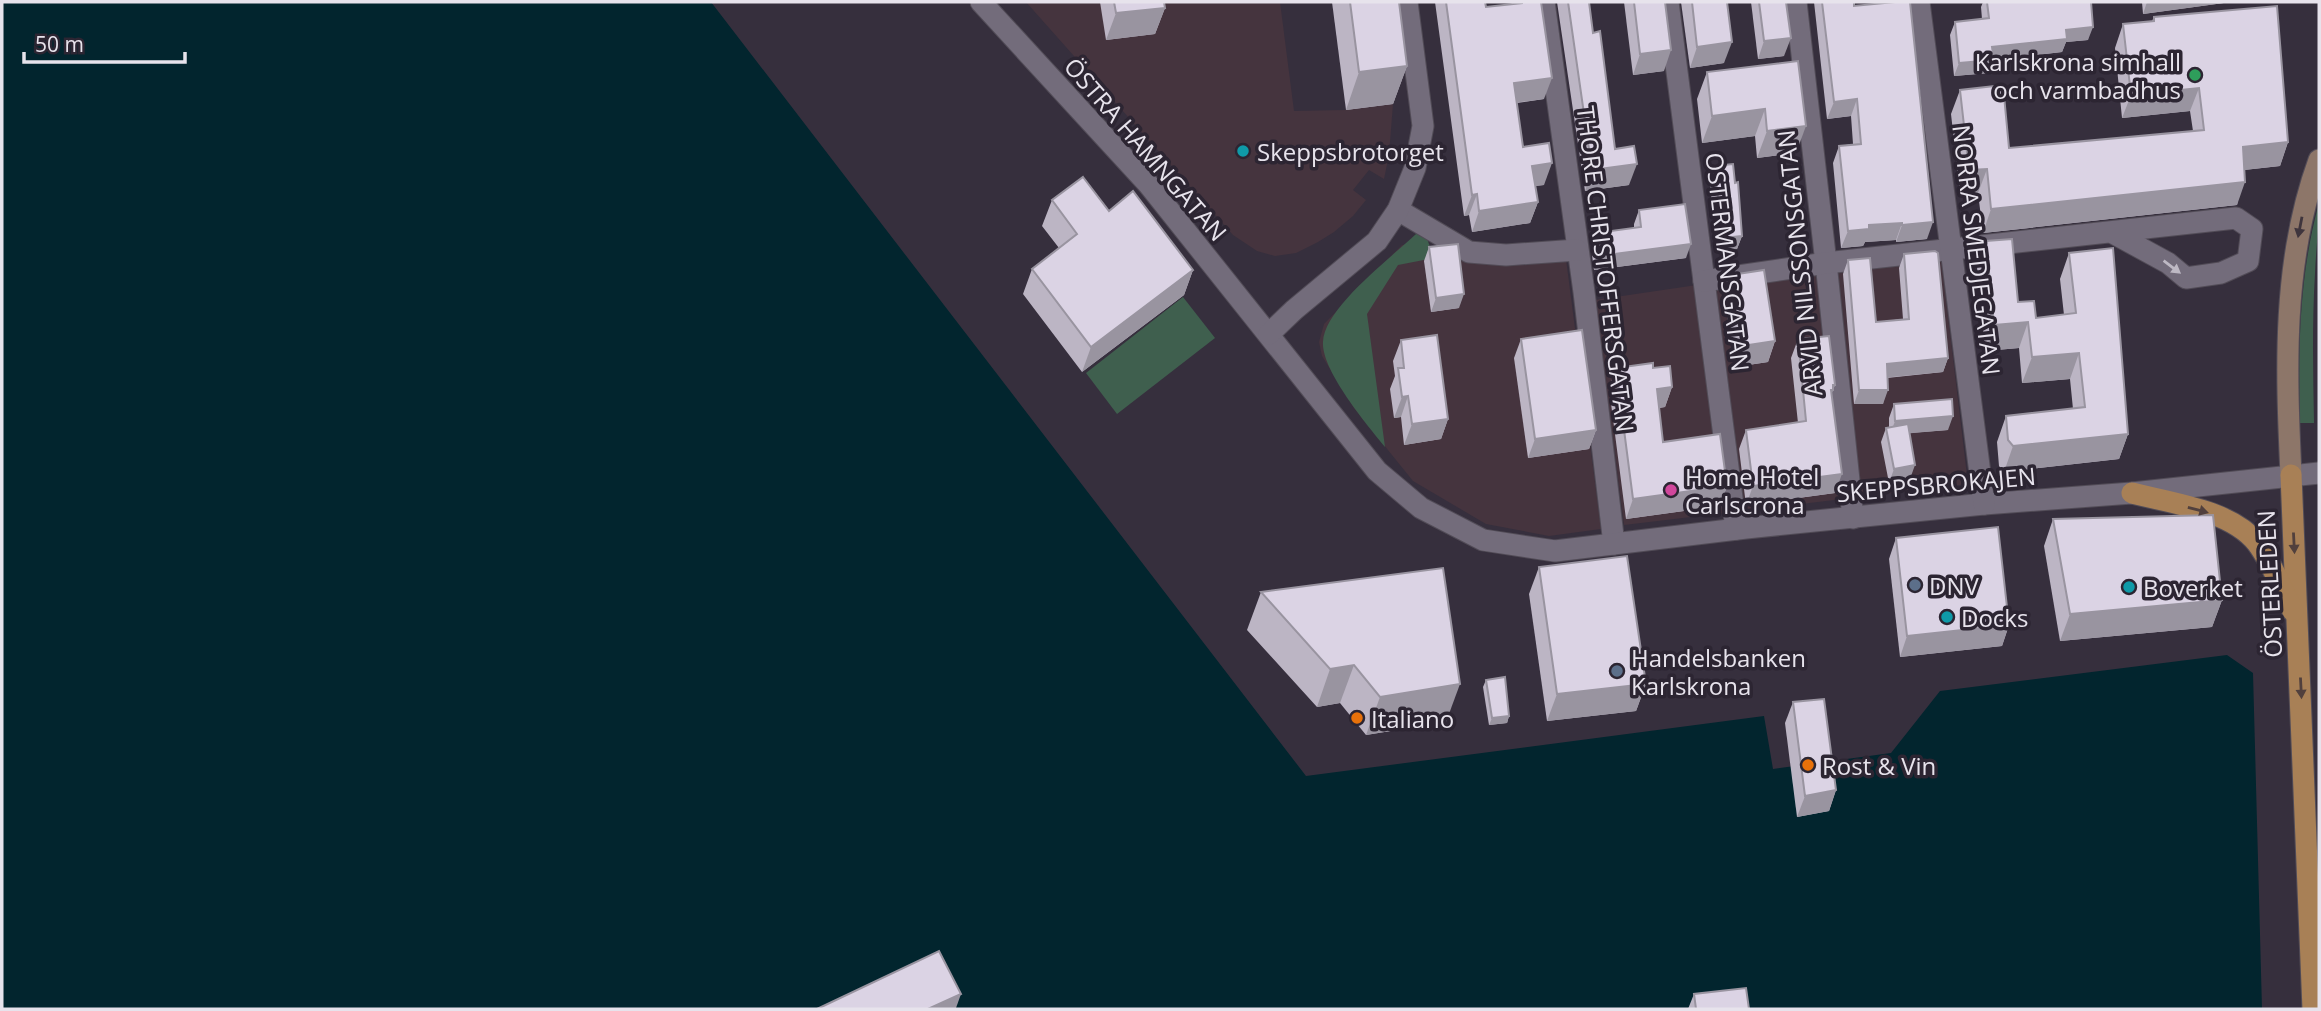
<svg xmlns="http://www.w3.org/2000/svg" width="2321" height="1011" font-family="'Open Sans',sans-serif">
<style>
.commercial{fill:#45343e}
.green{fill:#3f5f4e}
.water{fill:#02252e}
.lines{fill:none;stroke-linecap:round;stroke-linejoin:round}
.minor-casing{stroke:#524c57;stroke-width:23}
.tertiary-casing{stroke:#524c57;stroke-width:23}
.secondary-casing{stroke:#524c57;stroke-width:23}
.primary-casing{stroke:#524c57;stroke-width:23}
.minor{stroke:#736c7b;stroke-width:21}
.tertiary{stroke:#736c7b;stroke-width:21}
.secondary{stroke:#8d7669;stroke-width:21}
.primary{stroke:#a88056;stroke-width:21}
.wall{fill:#bcb5c4}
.shaded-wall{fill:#9994a0}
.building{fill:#dbd3e4;stroke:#9994a0;stroke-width:2}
.oneway{fill:#3f353d}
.oneway2{fill:#beb9c4}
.oneway3{fill:#51403d}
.leisure-dot{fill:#2e9e5b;stroke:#2c2532;stroke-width:2.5}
.culture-dot{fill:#0f9aa8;stroke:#2c2532;stroke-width:2.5}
.hotel-dot{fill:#d1479c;stroke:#2c2532;stroke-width:2.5}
.service-dot{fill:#5c6f8a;stroke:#2c2532;stroke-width:2.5}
.food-dot{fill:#e8710a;stroke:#2c2532;stroke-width:2.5}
.labels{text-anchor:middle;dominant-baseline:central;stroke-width:7;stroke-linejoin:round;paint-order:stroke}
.poi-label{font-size:24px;fill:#e7e3ec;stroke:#2c2532;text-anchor:start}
.street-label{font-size:24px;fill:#e7e3ec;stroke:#2c2532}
</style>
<rect width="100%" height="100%" fill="#362f3d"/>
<g class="commercial">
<path d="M1026 2H1280L1294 111 1345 110 1393 104 1389 155 1384 179 1369 170 1353 190 1366 200 1353 216 1334 232 1318 242 1296 253 1275 256 1257 251 1233 235Z"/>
<path d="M1416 242 1483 264 1566 259 1601 529 1549 536 1486 524 1413 481 1354 408 1322 356 1319 342 1324 324 1402 245Z"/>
<path d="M1940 249 1968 484 1624 525 1595 300Z"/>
</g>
<g class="green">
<path d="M2319 203C2319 227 2316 249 2315 273 2312 323 2313 373 2314 423H2300C2298 349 2299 275 2319 203Z"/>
<path d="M1425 233 1434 258 1398 265 1367 314 1385 447C1367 425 1321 370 1323 342 1324 308 1391 258 1416 234Z"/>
<path d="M1183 297 1215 338 1117 414 1086 373Z"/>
</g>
<path class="water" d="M2 2H711L1306 776 1764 716 1773 769 1891 753 1940 691 2227 655 2253 673 2262 1009H2Z"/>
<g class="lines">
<g class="minor-casing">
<g id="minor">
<path d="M1544 2 1584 292 1614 544"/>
<path d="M1668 2 1736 529"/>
<path d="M1796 2 1826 263 1853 518"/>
<path d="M1398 210 1469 252 1506 255 1577 250"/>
<path d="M1704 281 1826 263 2236 218 2252 229 2248 261 2221 273 2186 278 2168 263 2113 233"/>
</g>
</g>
<g class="tertiary-casing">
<g id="tertiary">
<path d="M981 2 1149 185 1377 471 1421 508 1483 540 1555 551 1746 528 1984 504 2132 493 2319 473"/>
<path d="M1919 2 1984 504"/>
<path d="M1269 334 1294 310 1377 241 1398 210 1415 168 1423 126 1407 2"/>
</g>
</g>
<g class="secondary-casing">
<path id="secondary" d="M2291 475C2286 369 2282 261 2319 160"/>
</g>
<g class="primary-casing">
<g id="primary">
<path d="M2291 475 2313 1009"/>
<path d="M2132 493C2171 503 2231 510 2257 543 2272 563 2282 589 2293 611"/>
</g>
</g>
<use href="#minor" class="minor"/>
<use href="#tertiary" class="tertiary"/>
<use href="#secondary" class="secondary"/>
<use href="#primary" class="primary"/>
</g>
<g class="wall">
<path d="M1100 2H1164L1165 8 1155 34 1106 40Z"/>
<path d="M1332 2H1399L1407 66 1393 104 1346 110Z"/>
<path d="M1435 2H1485L1486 7 1512 4 1511 2H1541L1544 99 1517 103 1523 147 1544 185 1535 186 1538 202 1530 223 1472 232 1469 215 1464 216Z"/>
<path d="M1557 2H1589L1593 33 1615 149 1629 185 1585 191Z"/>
<path d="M1624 2H1665L1664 71 1633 75Z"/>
<path d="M1681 2H1727L1724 63 1690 68Z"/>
<path d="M1751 2H1786L1784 56 1758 59Z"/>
<path d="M1814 2H1854L1927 239 1896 242V240L1865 242 1863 246 1841 248 1833 163 1839 146 1853 144 1851 116 1827 119Z"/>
<path d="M1983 2H2091L2088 40 2066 42 2062 52 1994 60 1989 73 1954 76 1950 35 1955 22 1982 19 1981 7Z"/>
<path d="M2142 2H2231L2143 14Z"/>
<path d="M2154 17 2288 142 2280 166 2244 170 2237 205 1983 233 1978 193 1960 194 1951 114 1960 90 2009 148 2193 131 2190 111 2122 118 2115 48 2123 24 2152 21Z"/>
<path d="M1798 61 1796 153 1757 158 1755 136 1702 143 1697 99 1707 72Z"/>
<path d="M1714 166 1742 236 1737 249 1718 251 1709 179Z"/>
<path d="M1052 200 1109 211 1193 270 1184 295 1082 372 1023 294 1032 269 1059 248 1042 226Z"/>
<path d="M1639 210 1686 258 1594 270 1591 247 1596 233 1634 228V224Z"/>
<path d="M1986 241 2018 302 2036 318 2064 315 2060 279 2069 253 2128 434 2119 459 2004 472 1999 466 1997 442 2006 416 2073 409 2070 379 2022 383 2019 348 1985 351 1977 267Z"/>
<path d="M1429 247 1459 308 1431 312 1424 261Z"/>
<path d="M1904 254 1948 358 1943 372 1887 378 1883 404H1854L1843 274 1848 260 1876 322 1903 319 1899 268Z"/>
<path d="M1731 275 1775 341 1768 362 1735 367 1724 295Z"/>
<path d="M1521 339 1596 430 1589 449 1528 458 1514 358Z"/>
<path d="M1798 339 1835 385 1831 395 1835 493 1746 505 1739 449 1746 430 1798 423 1791 358Z"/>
<path d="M1401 340 1448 419 1441 439 1404 445 1401 417 1394 418 1390 389 1395 376 1393 361Z"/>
<path d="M1616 368H1653L1672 387 1665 407 1659 408 1663 442 1727 486 1720 506 1626 519 1609 388Z"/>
<path d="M1894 404 1948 430 1909 433 1910 479 1889 483 1881 442 1886 428 1889 427V418Z"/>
<path d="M2053 519 2222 600 2212 627 2060 641 2044 546Z"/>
<path d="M1896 538 2009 625 2002 646 1900 657 1889 559Z"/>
<path d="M1539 567 1646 684 1636 711 1547 721 1529 594Z"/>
<path d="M1261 592 1446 722 1366 735 1340 703 1317 707 1247 630Z"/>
<path d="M1486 680 1509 716 1507 723 1489 725 1483 687Z"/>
<path d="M1793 702 1836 790 1829 811 1797 817 1785 723Z"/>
<path d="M1694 994 1749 1009H1688Z"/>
</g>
<g class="shaded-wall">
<path d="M2147 2H2231L2143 14Z"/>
<path d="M1165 8 1155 34 1106 40 1116 13Z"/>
<path d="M2093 27 2088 40 2066 42 2062 52 1994 60 1989 73 1954 76 1959 63 1992 47 2066 30Z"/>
<path d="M1791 38 1784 56 1758 59 1764 41Z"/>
<path d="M1732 42 1724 63 1690 68 1697 47Z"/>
<path d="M1671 50 1664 71 1633 75 1640 54Z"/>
<path d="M1407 66 1393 104 1346 110 1359 72Z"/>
<path d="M1552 78 1544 99 1506 104 1514 83Z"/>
<path d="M2199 88 2190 111 2122 118 2131 95Z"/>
<path d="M1857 99 1851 116 1827 119 1834 102Z"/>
<path d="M1765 109 1755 136 1702 143 1712 116Z"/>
<path d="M1806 126 1796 153 1757 158 1767 131Z"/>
<path d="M2288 142 2280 166 2235 171 2243 147Z"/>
<path d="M1552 163 1544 185 1525 187 1532 166Z"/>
<path d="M1637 164 1629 185 1585 191 1592 170Z"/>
<path d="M1987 169 1978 193 1960 194 1969 170Z"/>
<path d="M2245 182 2237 205 1983 233 1991 209Z"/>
<path d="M1477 194 1469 215 1464 216 1472 195Z"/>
<path d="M1538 202 1530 223 1472 232 1479 211Z"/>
<path d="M1933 222 1927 239 1896 242 1902 225Z"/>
<path d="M1902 223 1896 240 1865 242 1863 246 1841 248 1848 231 1869 225Z"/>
<path d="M1742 236 1737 249 1718 251 1723 238Z"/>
<path d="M1691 244 1686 258 1594 270 1599 256Z"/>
<path d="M1193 270 1184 295 1082 372 1091 347Z"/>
<path d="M1464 294 1459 308 1431 312 1436 298Z"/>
<path d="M2028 322 2019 348 1985 351 1994 325Z"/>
<path d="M1775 341 1768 362 1735 367 1742 346Z"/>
<path d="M2079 353 2070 379 2022 383 2032 357Z"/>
<path d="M1948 358 1943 372 1882 378 1887 364Z"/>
<path d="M1672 387 1665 407 1650 409 1657 389Z"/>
<path d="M1859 390H1888L1883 404H1854Z"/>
<path d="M1408 396 1401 417 1394 418 1402 397Z"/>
<path d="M1953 416 1948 430 1890 435 1895 421Z"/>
<path d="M1448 419 1441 439 1404 445 1412 424Z"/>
<path d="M1596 430 1589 449 1528 458 1535 439Z"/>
<path d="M2128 434 2119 459 2004 472 2013 446Z"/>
<path d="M1915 465 1910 479 1889 483 1894 469Z"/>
<path d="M1842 474 1835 493 1746 505 1753 486Z"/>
<path d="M1727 486 1720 506 1626 519 1633 499Z"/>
<path d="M2222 600 2212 627 2060 641 2070 614Z"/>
<path d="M2009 625 2002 646 1900 657 1907 636Z"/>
<path d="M1354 665 1340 703 1317 707 1330 669Z"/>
<path d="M1460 684 1446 722 1366 735 1380 697Z"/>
<path d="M1646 684 1636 711 1547 721 1557 694Z"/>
<path d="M1509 716 1507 723 1489 725 1492 718Z"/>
<path d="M1836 790 1829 811 1797 817 1805 796Z"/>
<path d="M961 994 956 1008 928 1009Z"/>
</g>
<g class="building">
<path d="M1114 2H1164L1165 8 1116 13Z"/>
<path d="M1350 2H1399L1407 66 1359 72Z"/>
<path d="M1446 2H1485L1486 7 1522 3V2H1541L1552 78 1514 83 1523 147 1549 143 1552 163 1532 166 1538 202 1479 211 1477 194 1472 195Z"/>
<path d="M1568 2H1589L1593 33 1600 31 1615 149 1634 146 1637 164 1592 170Z"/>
<path d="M1634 2H1665L1671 50 1640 54Z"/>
<path d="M1692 2H1727L1732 42 1697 47Z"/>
<path d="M1759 2H1786L1791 38 1764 41Z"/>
<path d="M1822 2H1854V6L1895 2H1910L1933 222 1902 225V223L1869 225V229L1848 231 1839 146 1861 144 1857 99 1834 102Z"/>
<path d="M1987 2H2091L2093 27 2066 30 2067 39 1992 47 1994 60 1959 63 1955 22 1989 18Z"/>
<path d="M2277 6 2288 142 2243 147 2245 182 1991 209 1987 169 1969 170 1960 90 2003 85 2009 148 2204 130 2199 88 2131 95 2123 24 2154 21V17Z"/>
<path d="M1798 61 1806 126 1767 131 1765 109 1712 116 1707 72Z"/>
<path d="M1733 164 1735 183 1738 182 1742 236 1723 238 1714 166Z"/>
<path d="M1083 177 1109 211 1133 191 1193 270 1091 347 1032 269 1077 234 1052 200Z"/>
<path d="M1685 204 1691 244 1599 256 1596 233 1641 227 1639 210Z"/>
<path d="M2012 239 2018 302 2034 301 2036 318 2076 313 2069 253 2113 248 2128 434 2013 446 2008 440 2006 416 2085 407 2079 353 2032 357 2028 322 1994 325 1986 241Z"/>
<path d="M1458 244 1464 294 1436 298 1429 247Z"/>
<path d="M1935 251 1938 253 1948 358 1887 364 1888 390H1859L1848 260 1870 258 1876 322 1909 319 1904 254Z"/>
<path d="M1764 270 1775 341 1742 346 1731 275Z"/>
<path d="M1582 330 1596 430 1535 439 1521 339Z"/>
<path d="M1437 335 1448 419 1412 424 1408 396 1402 397 1398 368H1404L1401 340Z"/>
<path d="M1829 336 1835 385H1833V390H1831L1842 474 1753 486 1746 430 1806 421 1798 339Z"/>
<path d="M1653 363V368L1670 366 1672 387 1657 389 1663 442 1720 434 1727 486 1633 499 1616 368Z"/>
<path d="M1952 399 1953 416 1895 421 1894 404Z"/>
<path d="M1908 424 1915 465 1894 469 1886 428Z"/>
<path d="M2213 515 2222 600 2070 614 2053 519Z"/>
<path d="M1998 527 2009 625 1907 636 1896 538Z"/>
<path d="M1627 556 1646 684 1557 694 1539 567Z"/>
<path d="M1443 568 1460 684 1380 697 1354 665 1330 669 1261 592Z"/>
<path d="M1505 677 1509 716 1492 718 1486 680Z"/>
<path d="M1824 699 1836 790 1805 796 1793 702Z"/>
<path d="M939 951 961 994 928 1009H817Z"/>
<path d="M1746 988 1749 1009H1696L1694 994Z"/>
</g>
<defs><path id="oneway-solid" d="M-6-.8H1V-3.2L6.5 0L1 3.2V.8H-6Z" transform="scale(1.75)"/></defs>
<use class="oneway" href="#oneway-solid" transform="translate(2300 227) rotate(101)"/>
<use class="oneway2" href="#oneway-solid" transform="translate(2172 267) rotate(37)"/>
<g class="oneway3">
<use href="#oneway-solid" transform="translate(2198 510) rotate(15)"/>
<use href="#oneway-solid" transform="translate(2294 543) rotate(87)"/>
<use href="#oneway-solid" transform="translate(2301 688) rotate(87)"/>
</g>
<circle class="leisure-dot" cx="2195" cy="75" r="7"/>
<g class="culture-dot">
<circle cx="1243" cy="151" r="7"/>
<circle cx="2129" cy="587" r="7"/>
<circle cx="1947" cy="617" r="7"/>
</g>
<circle class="hotel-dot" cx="1671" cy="490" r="7"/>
<g class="service-dot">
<circle cx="1915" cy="585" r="7"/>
<circle cx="1617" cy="671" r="7"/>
</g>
<g class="food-dot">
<circle cx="1357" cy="718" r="7"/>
<circle cx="1808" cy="765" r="7"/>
</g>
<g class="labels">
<g class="poi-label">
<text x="2181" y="61" text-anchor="end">Karlskrona simhall<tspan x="2181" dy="28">och varmbadhus</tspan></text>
<text x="1257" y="151">Skeppsbrotorget</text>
<text x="1685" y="476">Home Hotel<tspan x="1685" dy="28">Carlscrona</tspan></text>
<text x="1929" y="585">DNV</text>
<text x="2143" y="587">Boverket</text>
<text x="1961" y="617">Docks</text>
<text x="1631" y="657">Handelsbanken<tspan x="1631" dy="28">Karlskrona</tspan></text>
<text x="1371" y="718">Italiano</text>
<text x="1822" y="765">Rost &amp; Vin</text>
</g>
<g class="street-label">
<text transform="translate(1146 149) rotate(49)">ÖSTRA HAMNGATAN</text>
<text transform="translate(1977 250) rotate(83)">NORRA SMEDJEGATAN</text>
<text transform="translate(1728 262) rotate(83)">OSTERMANSGATAN</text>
<text transform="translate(1799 263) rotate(-96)">ARVID NILSSONSGATAN</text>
<text transform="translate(1606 269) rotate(83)">THORE CHRISTOFFERSGATAN</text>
<text transform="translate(1936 484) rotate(-5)">SKEPPSBROKAJEN</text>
<text transform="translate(2269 584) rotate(-93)">ÖSTERLEDEN</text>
</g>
</g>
<rect width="2321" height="1011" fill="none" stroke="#e7e3ec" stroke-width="7"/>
<path d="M24 52v10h161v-10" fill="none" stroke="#e7e3ec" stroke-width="3.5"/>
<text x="35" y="52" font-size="21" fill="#e7e3ec" stroke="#2c2532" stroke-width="5" paint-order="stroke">50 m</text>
</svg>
